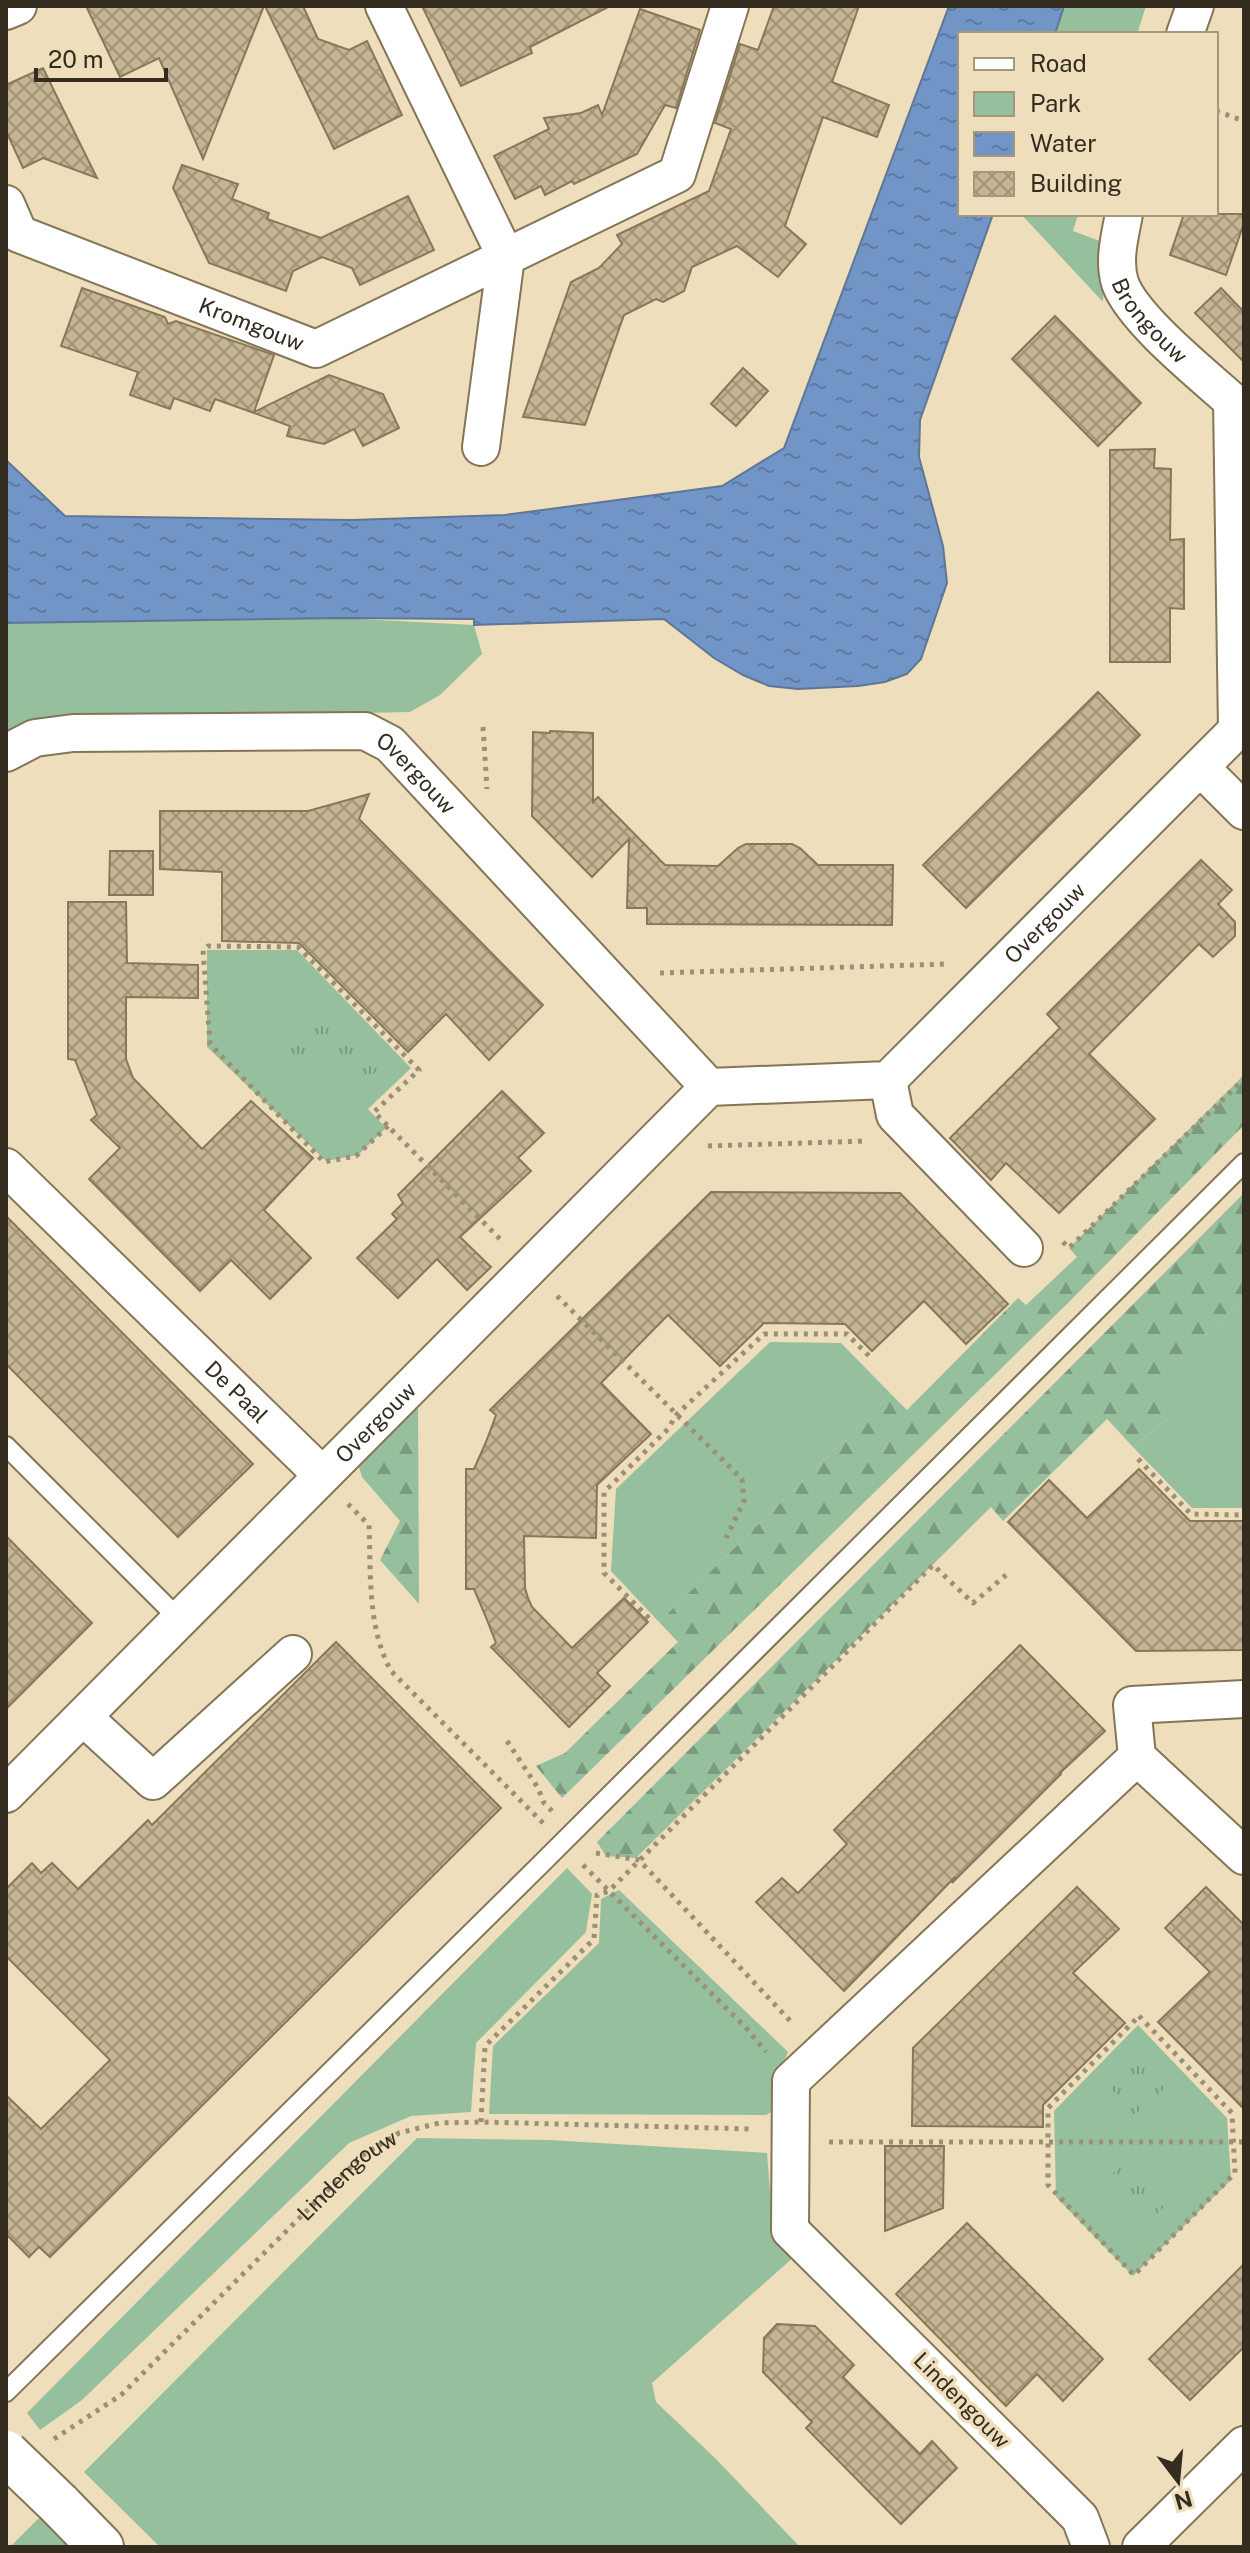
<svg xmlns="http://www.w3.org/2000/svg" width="1250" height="2553" font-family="'Public Sans',sans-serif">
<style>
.green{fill:#95bf9d}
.forest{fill:url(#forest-firs)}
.park{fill:url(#park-tufts)}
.water{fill:url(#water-ripples);stroke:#5f7695;stroke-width:2}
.building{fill:url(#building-cross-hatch);stroke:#877859;stroke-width:2}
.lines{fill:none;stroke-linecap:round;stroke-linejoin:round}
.service-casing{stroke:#847556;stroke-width:22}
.minor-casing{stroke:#847556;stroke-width:40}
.secondary-casing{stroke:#847556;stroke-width:48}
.path{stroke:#9b8f76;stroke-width:5;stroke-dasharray:4 6;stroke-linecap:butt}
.service{stroke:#fff;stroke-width:18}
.minor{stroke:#fff;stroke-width:36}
.secondary{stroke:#fff;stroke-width:44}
.secondary-bridge-casing{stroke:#847556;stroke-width:48;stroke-linecap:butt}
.secondary-bridge{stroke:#fff;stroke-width:44}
.labels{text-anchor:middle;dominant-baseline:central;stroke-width:7;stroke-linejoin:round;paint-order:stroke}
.street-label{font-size:22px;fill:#332c1f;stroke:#eedebc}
</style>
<defs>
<pattern id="forest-firs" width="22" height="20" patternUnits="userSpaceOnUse" patternTransform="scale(2)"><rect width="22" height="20" fill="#95bf9d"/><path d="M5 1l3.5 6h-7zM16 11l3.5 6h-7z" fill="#7a9b7f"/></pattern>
<pattern id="park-tufts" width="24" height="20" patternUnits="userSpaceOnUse" patternTransform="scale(2)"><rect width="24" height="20" fill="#95bf9d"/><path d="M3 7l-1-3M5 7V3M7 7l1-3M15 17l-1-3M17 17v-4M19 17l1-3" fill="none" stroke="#7a9b7f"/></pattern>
<pattern id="water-ripples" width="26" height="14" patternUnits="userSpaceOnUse" patternTransform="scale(2)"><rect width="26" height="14" fill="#7295c7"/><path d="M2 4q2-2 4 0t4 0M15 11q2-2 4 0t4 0" fill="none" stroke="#5e7aa1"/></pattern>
<pattern id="building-cross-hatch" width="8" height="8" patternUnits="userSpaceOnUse" patternTransform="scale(2)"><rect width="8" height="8" fill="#c5b594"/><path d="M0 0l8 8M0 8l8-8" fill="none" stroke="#a19378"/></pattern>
</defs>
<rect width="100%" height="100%" fill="#eedebc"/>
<g class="green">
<path d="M1064 6H1146L1137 34H1055Z"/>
<path d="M1021 214H1078L1073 231 1105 243 1103 302Z"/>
<path d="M340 618 474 625 482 654 440 695 410 712 70 719 6 739V623Z"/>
<path d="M207 950H297L411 1068 368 1109 386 1128 358 1155 326 1161 207 1047Z"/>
<path d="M1244 1299V1508H1192L1133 1447 1168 1419V1371Z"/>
<path d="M770 1342 841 1343 891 1394 659 1622 611 1571 616 1489Z"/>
<path d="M567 1868 592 1894 586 1932 476 2043 471 2112 411 2116 349 2143 82 2400 40 2430 27 2413Z"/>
<path d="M619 1890 788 2052 773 2087 775 2110 766 2115 489 2114 493 2046 599 1943 601 1899Z"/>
<path d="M1138 2025 1227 2118 1231 2180 1133 2276 1056 2197 1054 2111Z"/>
<path d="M417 2138 549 2140 767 2153 773 2229 795 2256 652 2383 656 2402 716 2459 800 2547H160L84 2472Z"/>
<path d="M41 2516 72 2547H10Z"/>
</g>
<g class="forest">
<path d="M1244 1075V1125L1068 1303 562 1798 536 1766 565 1753 678 1642 659 1622 891 1394 907 1410 1018 1298 1026 1305 1077 1257 1069 1248Z"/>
<path d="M1244 1193V1299L1168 1371V1419L1133 1447 1107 1419 1003 1521 991 1507 636 1858 606 1856 597 1842Z"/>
<path d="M418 1398 419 1604 380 1560 400 1521 362 1477 357 1460Z"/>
</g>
<g class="park">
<path d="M309 1008 322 1022 335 1011 386 1063 362 1084 331 1051 307 1075 275 1041Z"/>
<path d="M1136 2054 1168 2086 1134 2115 1106 2083Z"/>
<path d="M1133 2154 1174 2198 1154 2216 1112 2174Z"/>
</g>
<path class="water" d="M949 6H1064L1055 34H960V214H993L920 420 919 457 943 546 947 583 921 659 907 674 885 682 858 686 798 689 769 686 743 675 714 658 664 619 474 625V619L340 618 6 623V460L65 516 352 520 505 515 722 486 784 448Z"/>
<g class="building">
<path d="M86 6H264L203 159 159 58 120 77Z"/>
<path d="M265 6H303L318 39 349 50 367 41 402 115 334 149Z"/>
<path d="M422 6H610L530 47 532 53 461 86Z"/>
<path d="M774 6H859L832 82 889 105 877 137 823 117 785 226 806 244 778 277 737 246 692 267 684 291 663 302 656 299 624 315 585 425 523 417 571 282 599 268 622 244 617 235 709 191 731 129 715 123 740 44 758 50Z"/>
<path d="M640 9 700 30 676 108 665 105 637 154 574 184 572 181 545 195 541 186 515 199 494 156 549 129 544 118 581 113 598 105 602 115Z"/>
<path d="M43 68 61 105 97 178 43 158 23 168 6 131V85Z"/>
<path d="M182 165 238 184 232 199 269 213 267 219 321 238 408 196 434 250 360 285 352 268 322 257 293 271 286 291 209 263 173 188Z"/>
<path d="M1184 214H1244V223L1226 275 1170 255Z"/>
<path d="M82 288 165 317 168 324 176 321 274 355 254 412 329 375 383 394 399 428 363 446 354 429 324 444 287 436 290 426 215 399 210 411 174 398 170 409 130 395 138 372 61 346Z"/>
<path d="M1221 288 1244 312V362L1195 313Z"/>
<path d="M1055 316 1141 403 1098 446 1012 359Z"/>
<path d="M743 368 768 391 736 426 711 404Z"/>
<path d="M1155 449 1154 468 1171 469 1170 540 1184 539V609L1170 608V662H1110V450Z"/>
<path d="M1098 692 1140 735 966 908 923 865Z"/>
<path d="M550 731 593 733V802L598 797 665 865 718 866 738 848 746 844H792L800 848 818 865H893L892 925 647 924V908H627L629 839 592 877 532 816 533 732 550 733Z"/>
<path d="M369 794 359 819 543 1005 489 1060 446 1014 408 1052 299 943 222 941V872L160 869V811H308Z"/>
<path d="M110 851H153V895H109Z"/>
<path d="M1201 860 1232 890 1218 904 1235 922V936L1213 957 1199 944 1089 1054 1155 1119 1059 1213 1006 1163 991 1180 950 1138 1060 1028 1047 1014Z"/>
<path d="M68 902H126L127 963 198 965V998L126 997V1059L133 1078 202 1149 251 1101 313 1158 264 1210 311 1258 270 1299 231 1260 200 1291 89 1179 120 1148 91 1120 97 1115 75 1060 68 1059Z"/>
<path d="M502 1091 544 1133 518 1158 531 1171 460 1237 491 1267 467 1290 437 1259 398 1298 357 1258 397 1219 392 1214 403 1203 398 1195Z"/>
<path d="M711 1192 900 1193 1008 1304 966 1344 924 1301 872 1351 845 1324 764 1323 720 1366 668 1315 601 1383 651 1434 597 1485 596 1538 524 1536 525 1588 528 1598 532 1607 572 1648 624 1598 648 1622 597 1673 610 1686 569 1727 491 1647 496 1643 485 1615 474 1589H466V1469H474L486 1442 496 1415 490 1410Z"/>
<path d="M6 1216 253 1464 178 1537 6 1364Z"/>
<path d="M1139 1469 1190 1521H1244V1650L1136 1651 1008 1522 1049 1480 1087 1518Z"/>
<path d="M6 1536 92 1623 6 1709Z"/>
<path d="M336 1642 501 1808 50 2257 39 2247 29 2257 6 2234V2095L41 2129 110 2060 6 1956V1889L32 1863 41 1873 52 1863 78 1889 148 1820 152 1825Z"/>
<path d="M1020 1645 1105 1731 1060 1773 1061 1774 952 1883 955 1877 844 1991 756 1902 782 1878 798 1893 847 1844 834 1830Z"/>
<path d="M1077 1887 1119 1929 1073 1973 1125 2023 1043 2105V2127L912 2126 913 2048Z"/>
<path d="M1206 1887 1244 1925V2109L1158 2022 1210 1972 1165 1928Z"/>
<path d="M885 2146H944L943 2208 885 2231Z"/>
<path d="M967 2223 1103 2359 1063 2401 1037 2374 1006 2406 896 2294Z"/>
<path d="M1244 2264V2347L1190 2400 1149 2359Z"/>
<path d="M777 2324 815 2326 854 2365 843 2377 920 2454 932 2441 957 2468 901 2524 806 2428 812 2422 763 2372 764 2338Z"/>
</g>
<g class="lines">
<g class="service-casing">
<g id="service">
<path d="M6 1446 180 1620"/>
<path d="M6 2392 542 1863 1244 1163"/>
</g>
</g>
<g class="minor-casing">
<g id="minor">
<path d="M384 6 506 257 481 447"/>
<path d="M6 11 18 6"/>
<path d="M1185 34 1195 6"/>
<path id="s2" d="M6 204 19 234 316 349 677 174 730 6"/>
<path id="s3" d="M1124 214C1120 236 1113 260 1120 283 1133 319 1202 374 1232 401"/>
<path d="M1237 730 1232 401 1244 412"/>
<path id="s4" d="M6 753 35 738 73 733 365 731 390 744 709 1087"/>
<path d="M1201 768 1244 811"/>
<path d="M888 1080 895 1115 1024 1248"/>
<path id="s5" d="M6 1167 322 1475"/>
<path d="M83 1717 153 1781 293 1654"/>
<path d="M1137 1757 1244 1856"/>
<path id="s6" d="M6 1794 709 1087 888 1080 1244 723"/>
<path d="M1091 2547 1080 2518 790 2230 791 2081 1137 1757 1132 1705 1244 1699"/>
<path d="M1141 2547 1244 2445"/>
</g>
</g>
<g class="secondary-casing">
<path id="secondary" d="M59 2504 101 2547"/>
</g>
<g class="path">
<path d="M1216 111 1244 121"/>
<path d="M483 727 487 789"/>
<path d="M660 973 946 964"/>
<path d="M388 1126 356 1156 324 1162 210 1044 203 950 208 946 298 947 419 1070 374 1112 502 1241"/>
<path d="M708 1146 866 1141"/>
<path d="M1063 1242 1069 1248 1244 1079"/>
<path d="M557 1296 742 1479 744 1501 726 1538"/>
<path d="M1138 1459 1191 1514 1244 1515"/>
<path d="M348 1504 369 1525C371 1573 367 1627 391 1671L543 1823"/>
<path d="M649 1618 604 1573V1492L668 1429 677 1414 764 1334H847L873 1360"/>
<path d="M507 1741 538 1788 544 1803 552 1811"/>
<path d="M596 1853 639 1860 794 2025"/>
<path d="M583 1865 747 2029 766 2052"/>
<path d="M1139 2016 1232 2113 1235 2173 1134 2275 1048 2185V2108Z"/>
<path d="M481 2122 485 2046 594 1939 597 1895 609 1891 933 1565 973 1603 1006 1575"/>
<path d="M829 2142H1244"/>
<path id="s1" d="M54 2439 121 2395 363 2155 399 2133 439 2123 481 2122 753 2129"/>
</g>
<use href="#service" class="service"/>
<use href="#minor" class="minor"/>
<use href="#secondary" class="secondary"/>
<g class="secondary-bridge-casing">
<path id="secondary-bridge" d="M6 2453 59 2504"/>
</g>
<use href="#secondary-bridge" class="secondary-bridge"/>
</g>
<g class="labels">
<g class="street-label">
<text stroke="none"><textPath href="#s3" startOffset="118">Brongouw</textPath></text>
<text stroke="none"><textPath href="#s2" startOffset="282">Kromgouw</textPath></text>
<text stroke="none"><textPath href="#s4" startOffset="430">Overgouw</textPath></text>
<text stroke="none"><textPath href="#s6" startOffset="1398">Overgouw</textPath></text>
<text stroke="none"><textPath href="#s5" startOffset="322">De Paal</textPath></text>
<text stroke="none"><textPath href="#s6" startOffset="524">Overgouw</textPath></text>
<text stroke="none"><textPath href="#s1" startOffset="396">Lindengouw</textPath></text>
<text transform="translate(962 2400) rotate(45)">Lindengouw</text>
</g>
</g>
<rect width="1250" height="2553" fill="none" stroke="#332c1f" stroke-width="16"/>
<rect x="958" y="32" width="260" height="184" fill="#eedebc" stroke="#a3977d" stroke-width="2"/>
<rect x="974" y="58" width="40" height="12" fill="#ffffff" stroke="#a3977d" stroke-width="2"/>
<text x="1030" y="72" font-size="24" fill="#332c1f">Road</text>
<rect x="974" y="92" width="40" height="24" fill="#95bf9d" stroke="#a3977d" stroke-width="2"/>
<text x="1030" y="112" font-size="24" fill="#332c1f">Park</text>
<rect x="974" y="132" width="40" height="24" fill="url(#water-ripples)" stroke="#a3977d" stroke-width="2"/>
<text x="1030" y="152" font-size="24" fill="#332c1f">Water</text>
<rect x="974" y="172" width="40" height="24" fill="url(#building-cross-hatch)" stroke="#a3977d" stroke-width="2"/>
<text x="1030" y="192" font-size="24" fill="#332c1f">Building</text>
<g transform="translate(1178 2481) rotate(164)" stroke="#eedebc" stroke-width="6" paint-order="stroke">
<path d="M0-6L14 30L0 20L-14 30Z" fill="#332c1f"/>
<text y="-12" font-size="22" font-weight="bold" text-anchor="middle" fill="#332c1f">N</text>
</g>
<path d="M36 68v12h130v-12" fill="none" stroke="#332c1f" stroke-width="4"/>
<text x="48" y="68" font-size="24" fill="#332c1f" stroke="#eedebc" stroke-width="6" paint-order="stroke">20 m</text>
</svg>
